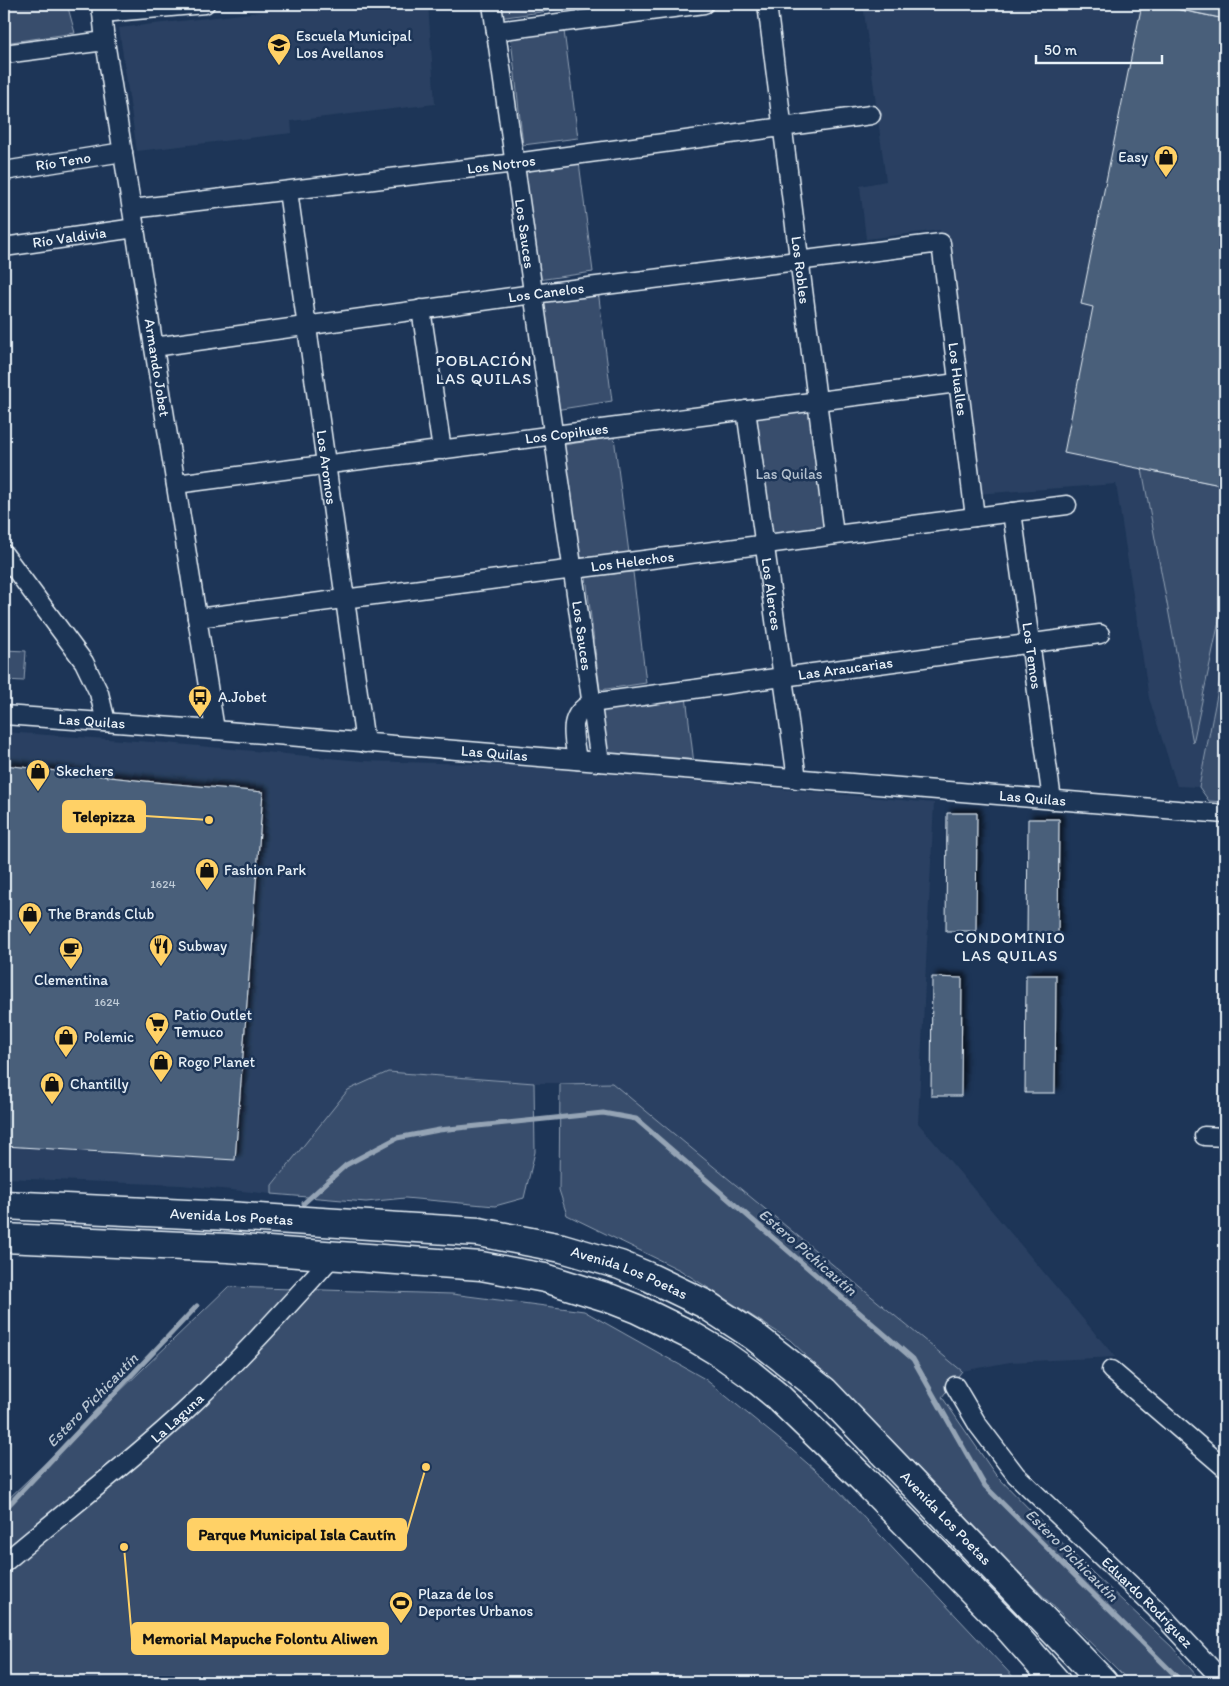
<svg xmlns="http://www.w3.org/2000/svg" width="1229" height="1686" font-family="Itim,sans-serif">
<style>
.built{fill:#2a4162}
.green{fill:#374d6c;stroke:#909fb2}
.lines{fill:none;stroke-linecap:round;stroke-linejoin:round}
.stream{stroke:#95a4b5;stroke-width:5}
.building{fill:#495e7a;stroke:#e8f1f8;filter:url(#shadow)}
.street-casing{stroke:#e8f1f8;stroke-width:21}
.primary-casing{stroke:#e8f1f8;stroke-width:31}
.street{stroke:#1d3557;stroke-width:18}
.primary{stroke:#1d3557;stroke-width:28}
.labels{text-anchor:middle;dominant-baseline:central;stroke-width:5;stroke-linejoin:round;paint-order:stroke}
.number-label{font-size:12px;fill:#c0ccd8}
.poi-label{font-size:15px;fill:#e8f1f8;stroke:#1d3557;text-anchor:start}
.street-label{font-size:15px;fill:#e8f1f8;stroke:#1d3557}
.park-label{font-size:15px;fill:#b3c0ce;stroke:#1d3557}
.neighbourhood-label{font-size:16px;letter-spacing:1px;fill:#e8f1f8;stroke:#1d3557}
.water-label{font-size:16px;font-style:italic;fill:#b7c4d1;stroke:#1d3557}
.leader{fill:none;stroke:#ffd166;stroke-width:2}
.callout-dot{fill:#ffd166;stroke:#1d3557;stroke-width:2}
.callout{fill:#ffd166;stroke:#ffd166;stroke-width:2}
.callout-label{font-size:16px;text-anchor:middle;font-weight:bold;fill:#111}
</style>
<defs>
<filter id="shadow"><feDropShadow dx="4.5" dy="-4.5" stdDeviation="2.5" flood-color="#0009"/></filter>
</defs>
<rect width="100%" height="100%" fill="#1d3557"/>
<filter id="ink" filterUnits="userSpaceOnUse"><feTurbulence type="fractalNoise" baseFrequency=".02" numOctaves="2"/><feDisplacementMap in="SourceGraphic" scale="10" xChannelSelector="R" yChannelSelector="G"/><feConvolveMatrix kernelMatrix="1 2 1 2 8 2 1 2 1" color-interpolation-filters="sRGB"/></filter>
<g filter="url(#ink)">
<g class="built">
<path d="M330 4H428L435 104 291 121 292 133 137 151 119 28Z"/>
<path d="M863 4H1225V654L1199 787 1177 786 1149 698 1116 484 976 494 940 230 866 239 860 186 886 181Z"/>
<path d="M4 732 166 743 361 761 519 765 934 803 918 1123 1115 1357 1010 1362 962 1371 612 1083H534L387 1072 299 1152 272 1185V1194L181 1185 4 1178Z"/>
</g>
<g class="green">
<path d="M4 4H67L75 33 4 43Z"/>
<path d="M497 4H597L499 18Z"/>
<path d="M564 31 578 138 523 145 511 39Z"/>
<path d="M579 162 593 272 538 280 525 169Z"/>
<path d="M598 290 612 401 555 410 540 297Z"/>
<path d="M809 409 825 532 769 539 753 416Z"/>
<path d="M614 437 629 553 580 558 564 445Z"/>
<path d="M1142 469 1225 486V593L1193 743Z"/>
<path d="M633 572 646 683 600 690 586 577Z"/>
<path d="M4 650 26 651 24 681 4 680Z"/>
<path d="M1225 654V802L1209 801 1199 787Z"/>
<path d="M686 696 694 764 606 757 600 708Z"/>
<path d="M388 1072 534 1083 535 1152 524 1198 495 1206 405 1198 366 1202 272 1194V1185L348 1090Z"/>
<path d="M612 1083 962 1371 942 1397 995 1474 1078 1559 1172 1647 1202 1682H1130L1022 1575 860 1407 790 1340 680 1270 567 1215 559 1190 560 1084Z"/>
<path d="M228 1287 452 1294 584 1311 705 1379 785 1444 837 1489 1018 1682H4V1503Z"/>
</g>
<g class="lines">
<g class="stream">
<path d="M304 1203 346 1165 397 1138 439 1130 603 1113 636 1119 913 1359 985 1486 1182 1682"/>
<path d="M4 1510 197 1306"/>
</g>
</g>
<g class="building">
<path d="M1142 4H1151L1225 19V486L1064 453 1093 307 1081 304Z"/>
<path d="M1151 4H1225V19L1153 4Z"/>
<path d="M4 765 145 781 263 792 235 1160 4 1146Z"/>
<path d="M947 813H977L976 931H946Z"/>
<path d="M1028 819H1059L1058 938 1027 937Z"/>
<path d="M1026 975H1056L1055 1093H1025Z"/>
<path d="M932 977 962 978 961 1096H931Z"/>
</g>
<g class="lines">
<g class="street-casing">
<g id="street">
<path id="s1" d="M101 4 105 41 215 730"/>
<path id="s2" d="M492 4 600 762"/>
<path id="s3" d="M767 4 834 535"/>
<path d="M102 13 205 4"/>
<path d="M496 31 704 4"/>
<path d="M4 54 105 41"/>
<path id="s4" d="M4 171 123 152"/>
<path id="s5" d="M288 191 365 743"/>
<path id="s6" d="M132 209 515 163 871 115"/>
<path id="s7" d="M4 247 135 228"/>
<path d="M421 309 442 450"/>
<path id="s8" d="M154 347 533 294 941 243 975 517"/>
<path id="s9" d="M746 410 797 779"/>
<path id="s10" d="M176 484 957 383"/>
<path id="s11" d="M1012 512 1052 800"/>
<path d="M4 554 84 662 99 693 106 722"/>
<path id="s12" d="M197 618 1067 505"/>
<path id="s13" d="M4 715 215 730 1225 814"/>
<path id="s14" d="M577 760C574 738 566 716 591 703L1100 634"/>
<path d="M1204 1136 1225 1137"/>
<path d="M1111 1370 1225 1468"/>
<path id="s15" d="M955 1386 978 1425 1016 1475 1156 1609 1224 1682"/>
<path id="s16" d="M4 1563C64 1512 127 1465 184 1412 237 1363 285 1309 334 1255"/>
</g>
</g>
<g class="primary-casing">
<g id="primary">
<path id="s17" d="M4 1205 228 1216 479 1232 562 1248 620 1265 649 1277 705 1304 754 1336 824 1391 1103 1682"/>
<path d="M4 1238 228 1248 481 1266 545 1278 609 1298 637 1309 692 1336 722 1354 750 1374 777 1396 861 1477 1005 1624 1056 1682"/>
</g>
</g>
<use href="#street" class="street"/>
<use href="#primary" class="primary"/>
</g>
</g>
<defs>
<g id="school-pin" transform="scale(1.25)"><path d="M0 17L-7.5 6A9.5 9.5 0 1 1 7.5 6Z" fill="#ffd166" stroke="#1d3557"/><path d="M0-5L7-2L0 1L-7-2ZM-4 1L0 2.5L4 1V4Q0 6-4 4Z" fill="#111"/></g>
<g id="shop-pin" transform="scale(1.25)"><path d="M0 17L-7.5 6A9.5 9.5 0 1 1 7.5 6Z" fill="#ffd166" stroke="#1d3557"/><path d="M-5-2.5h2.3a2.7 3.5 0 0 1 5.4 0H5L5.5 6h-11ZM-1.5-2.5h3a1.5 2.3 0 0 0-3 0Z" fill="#111"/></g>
<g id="bus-pin" transform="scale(1.25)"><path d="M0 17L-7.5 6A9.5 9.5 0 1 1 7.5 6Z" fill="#ffd166" stroke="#1d3557"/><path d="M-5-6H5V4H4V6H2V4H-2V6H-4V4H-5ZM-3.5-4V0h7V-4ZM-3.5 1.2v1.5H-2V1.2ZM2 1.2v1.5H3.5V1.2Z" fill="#111"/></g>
<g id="restaurant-pin" transform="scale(1.25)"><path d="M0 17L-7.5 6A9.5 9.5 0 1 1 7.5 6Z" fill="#ffd166" stroke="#1d3557"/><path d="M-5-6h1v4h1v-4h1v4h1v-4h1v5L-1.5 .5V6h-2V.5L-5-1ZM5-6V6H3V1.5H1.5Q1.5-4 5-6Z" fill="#111"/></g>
<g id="cafe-pin" transform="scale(1.25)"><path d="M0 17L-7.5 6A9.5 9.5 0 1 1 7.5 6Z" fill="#ffd166" stroke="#1d3557"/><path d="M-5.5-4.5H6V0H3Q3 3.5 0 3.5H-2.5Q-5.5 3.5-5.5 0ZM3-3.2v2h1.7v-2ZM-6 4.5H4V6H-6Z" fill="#111"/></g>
<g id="supermarket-pin" transform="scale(1.25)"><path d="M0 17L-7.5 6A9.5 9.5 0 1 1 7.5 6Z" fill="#ffd166" stroke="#1d3557"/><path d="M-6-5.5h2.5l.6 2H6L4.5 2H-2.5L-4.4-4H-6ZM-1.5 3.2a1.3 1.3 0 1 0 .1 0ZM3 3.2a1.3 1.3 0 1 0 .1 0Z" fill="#111"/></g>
<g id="stadium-pin" transform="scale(1.25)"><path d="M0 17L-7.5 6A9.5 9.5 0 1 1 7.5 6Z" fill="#ffd166" stroke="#1d3557"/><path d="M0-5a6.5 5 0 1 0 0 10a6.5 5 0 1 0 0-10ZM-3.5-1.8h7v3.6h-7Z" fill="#111"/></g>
</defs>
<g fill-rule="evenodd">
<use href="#school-pin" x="279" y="45"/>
<use href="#shop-pin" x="1166" y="157"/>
<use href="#bus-pin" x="200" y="697"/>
<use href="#shop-pin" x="38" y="771"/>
<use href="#shop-pin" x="207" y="870"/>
<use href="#shop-pin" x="30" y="914"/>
<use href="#restaurant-pin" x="161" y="946"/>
<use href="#cafe-pin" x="71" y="949"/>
<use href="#supermarket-pin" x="157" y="1024"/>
<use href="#shop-pin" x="66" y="1037"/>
<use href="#shop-pin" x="161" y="1062"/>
<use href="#shop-pin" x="52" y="1084"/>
<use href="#stadium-pin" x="401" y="1603"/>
</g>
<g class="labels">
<g class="number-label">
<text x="163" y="884">1624</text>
<text x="107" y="1002">1624</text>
</g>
<g class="poi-label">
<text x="296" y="36">Escuela Municipal<tspan x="296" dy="17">Los Avellanos</tspan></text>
<text x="1148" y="157" text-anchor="end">Easy</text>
<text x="218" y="697">A.Jobet</text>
<text x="56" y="771">Skechers</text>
<text x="224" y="870">Fashion Park</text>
<text x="48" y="914">The Brands Club</text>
<text x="178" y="946">Subway</text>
<text x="71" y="980" text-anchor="middle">Clementina</text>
<text x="174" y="1015">Patio Outlet<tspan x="174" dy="17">Temuco</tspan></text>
<text x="84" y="1037">Polemic</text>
<text x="178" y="1062">Rogo Planet</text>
<text x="70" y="1084">Chantilly</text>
<text x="418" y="1594">Plaza de los<tspan x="418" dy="17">Deportes Urbanos</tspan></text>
</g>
<g class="street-label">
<text stroke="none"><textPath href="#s4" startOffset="60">Río Teno</textPath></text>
<text stroke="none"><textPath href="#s6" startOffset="372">Los Notros</textPath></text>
<text stroke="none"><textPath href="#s2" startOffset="232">Los Sauces</textPath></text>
<text stroke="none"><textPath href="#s7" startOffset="66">Río Valdivia</textPath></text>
<text stroke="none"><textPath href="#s3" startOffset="268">Los Robles</textPath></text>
<text stroke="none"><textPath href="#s8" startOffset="396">Los Canelos</textPath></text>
<text stroke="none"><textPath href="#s1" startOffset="368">Armando Jobet</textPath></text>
<text stroke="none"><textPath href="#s8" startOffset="931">Los Hualles</textPath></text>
<text stroke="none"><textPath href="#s10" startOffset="394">Los Copihues</textPath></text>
<text stroke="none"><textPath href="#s5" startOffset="279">Los Aromos</textPath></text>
<text stroke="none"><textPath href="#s12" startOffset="439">Los Helechos</textPath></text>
<text stroke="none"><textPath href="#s9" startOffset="186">Los Alerces</textPath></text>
<text stroke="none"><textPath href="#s2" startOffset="638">Los Sauces</textPath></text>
<text stroke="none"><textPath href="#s11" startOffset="145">Los Temos</textPath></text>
<text stroke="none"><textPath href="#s14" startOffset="321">Las Araucarias</textPath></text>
<text stroke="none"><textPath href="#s13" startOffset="88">Las Quilas</textPath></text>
<text stroke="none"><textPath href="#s13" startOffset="492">Las Quilas</textPath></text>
<text stroke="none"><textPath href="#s13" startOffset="1032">Las Quilas</textPath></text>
<text stroke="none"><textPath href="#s17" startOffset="228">Avenida Los Poetas</textPath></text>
<text stroke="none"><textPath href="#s17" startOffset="632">Avenida Los Poetas</textPath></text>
<text stroke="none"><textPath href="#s16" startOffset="226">La Laguna</textPath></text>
<text stroke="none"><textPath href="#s17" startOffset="1038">Avenida Los Poetas</textPath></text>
<text stroke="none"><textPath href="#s15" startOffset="291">Eduardo Rodríguez</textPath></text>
</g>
<g class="park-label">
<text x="789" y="474">Las Quilas</text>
</g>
<g class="neighbourhood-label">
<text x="484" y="360">POBLACIÓN<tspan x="484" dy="18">LAS QUILAS</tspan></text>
<text x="1010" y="937">CONDOMINIO<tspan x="1010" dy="18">LAS QUILAS</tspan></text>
</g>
<g class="water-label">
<text transform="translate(808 1252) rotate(41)">Estero Pichicautín</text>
<text transform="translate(92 1400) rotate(-46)">Estero Pichicautín</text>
<text transform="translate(1072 1555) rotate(45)">Estero Pichicautín</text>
</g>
</g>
<path class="leader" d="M209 820L145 816M426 1467L406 1535M124 1547L132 1639"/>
<g class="callout-dot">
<circle cx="209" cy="820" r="5"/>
<circle cx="426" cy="1467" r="5"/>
<circle cx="124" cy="1547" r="5"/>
</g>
<g class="callout">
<rect x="63" y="801" width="82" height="31" rx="5"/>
<rect x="188" y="1519" width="218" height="31" rx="5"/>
<rect x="132" y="1623" width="256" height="31" rx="5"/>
</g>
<g class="callout-label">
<text x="104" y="822">Telepizza</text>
<text x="297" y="1540">Parque Municipal Isla Cautín</text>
<text x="260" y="1644">Memorial Mapuche Folontu Aliwen</text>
</g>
<rect width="1229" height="1686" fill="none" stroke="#1d3557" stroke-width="20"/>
<rect x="10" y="10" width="1209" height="1666" fill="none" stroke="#e8f1f8" stroke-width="2" filter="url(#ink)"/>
<path d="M1036 55v8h126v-8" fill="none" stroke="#e8f1f8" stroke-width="2.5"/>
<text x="1044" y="55" font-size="15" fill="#e8f1f8" stroke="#1d3557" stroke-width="4" paint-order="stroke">50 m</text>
</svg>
